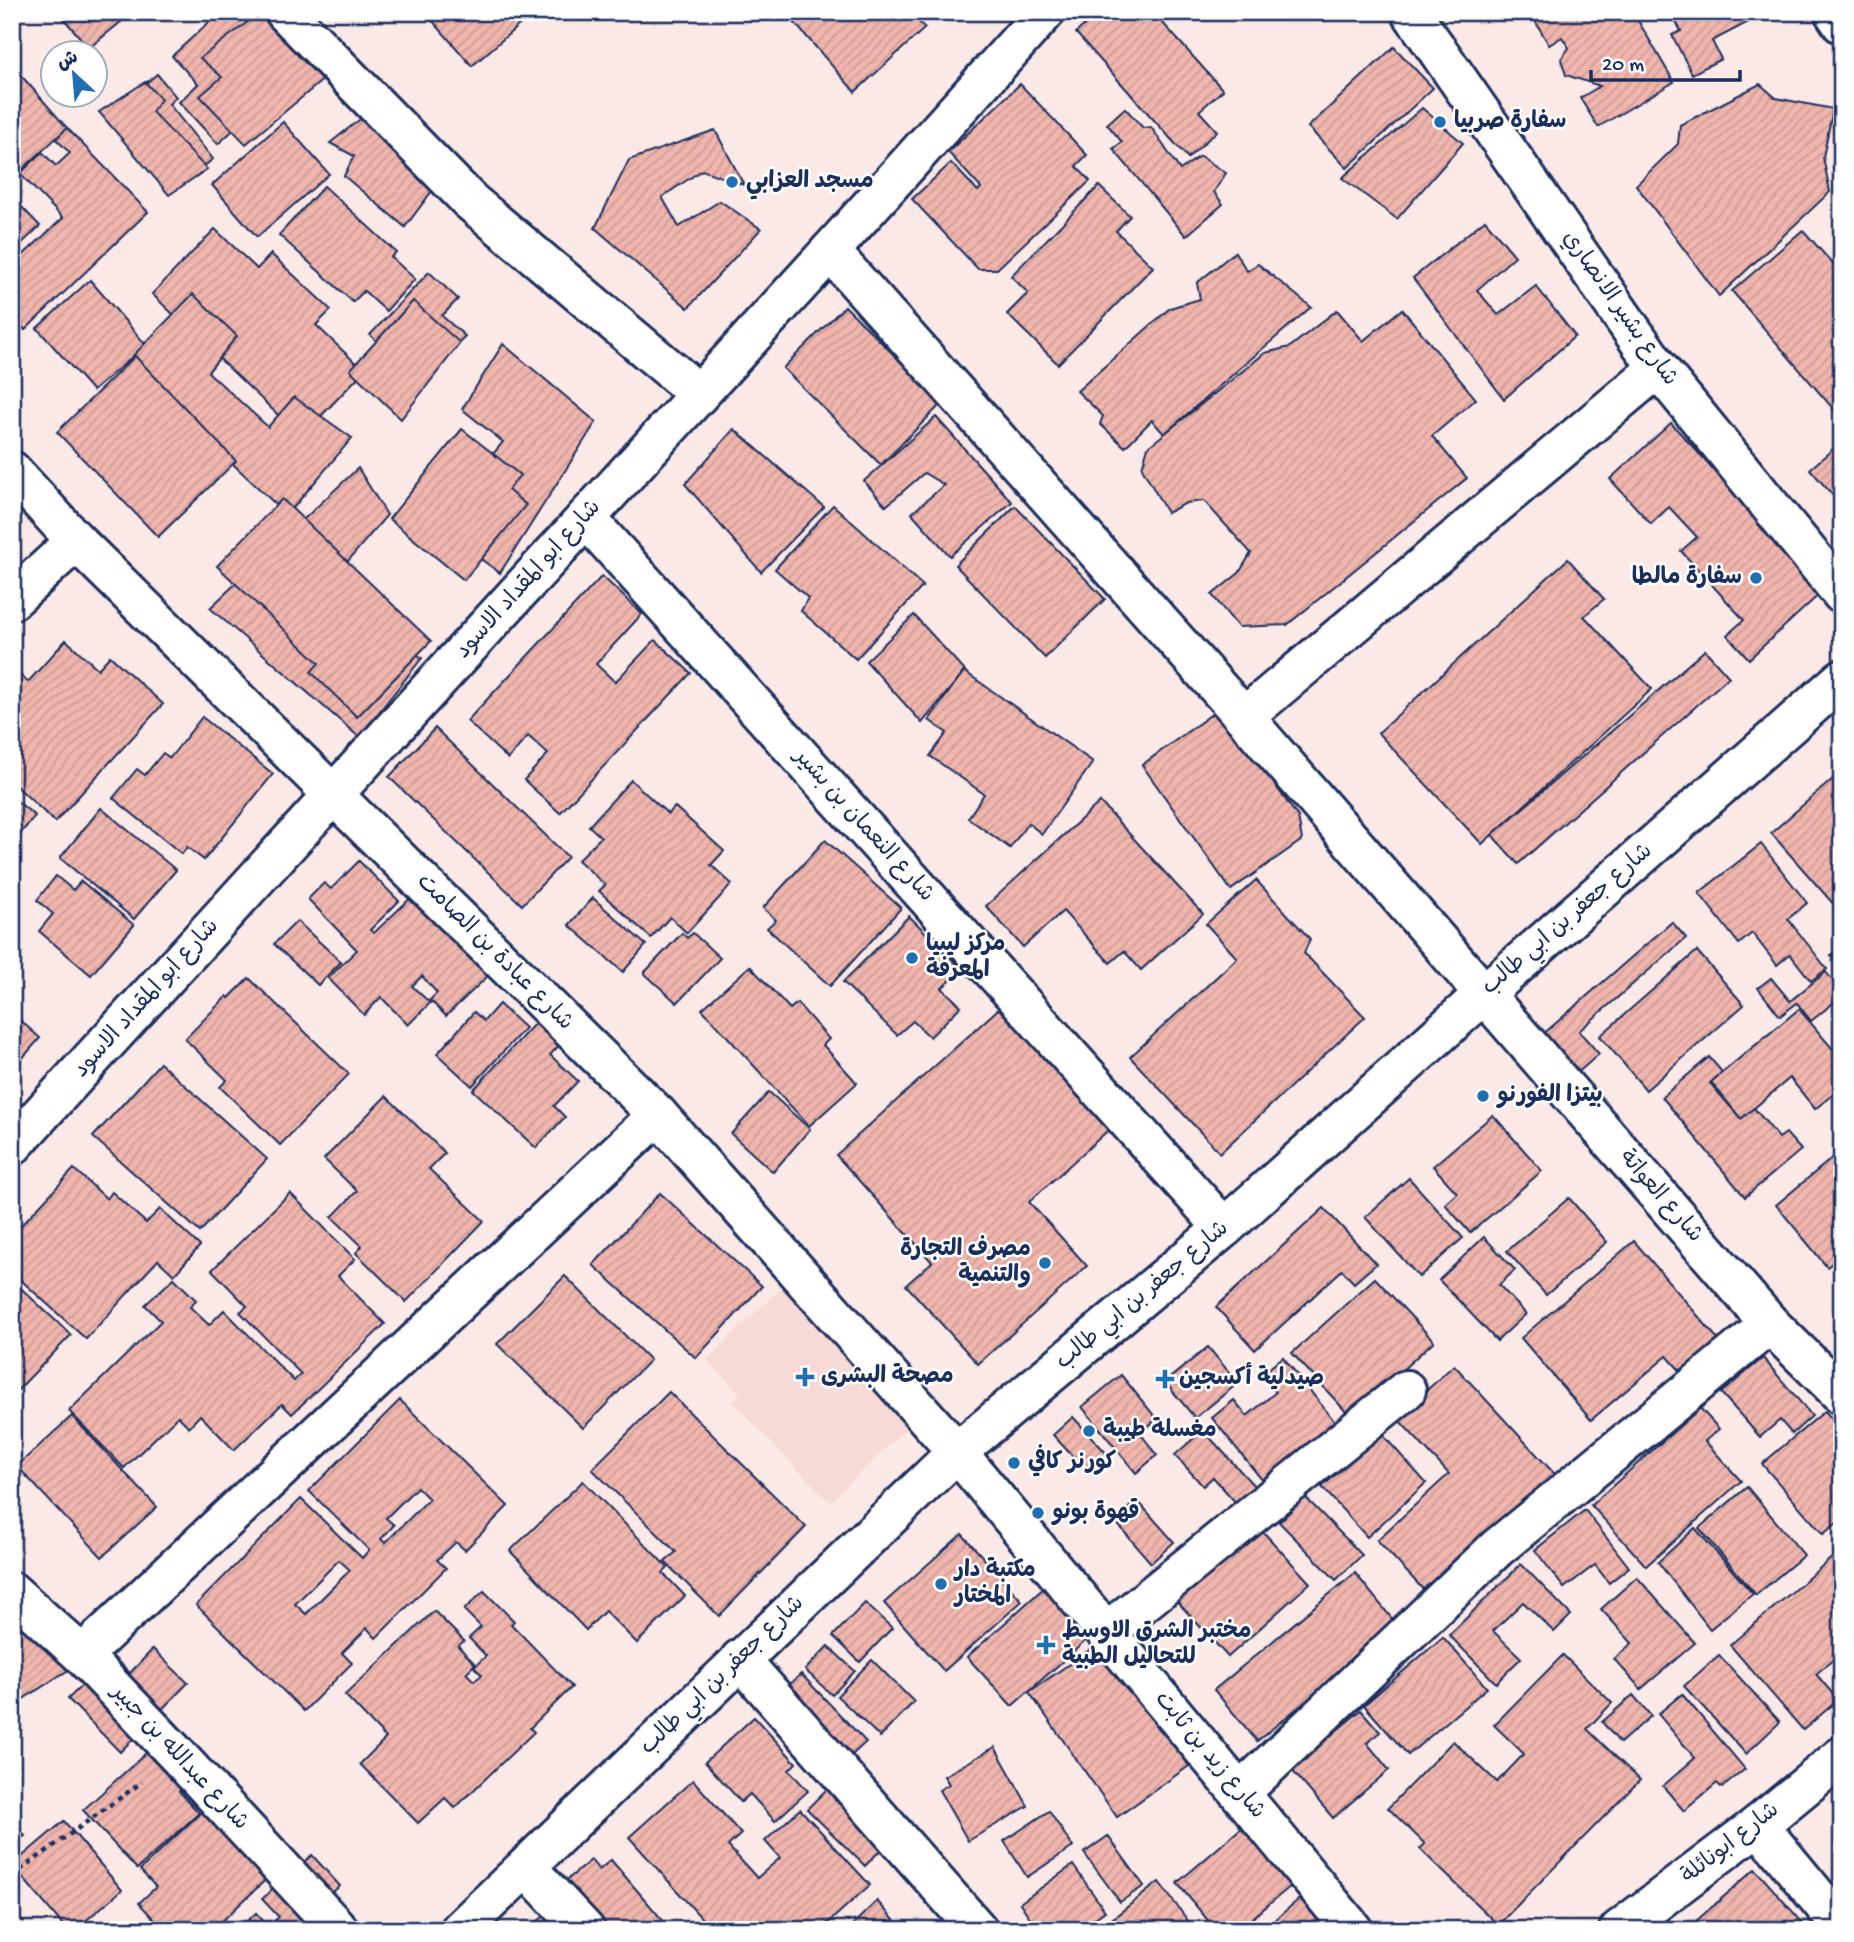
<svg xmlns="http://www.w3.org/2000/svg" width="1854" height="1942" font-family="'Gochi Hand','Playpen Sans Arabic',sans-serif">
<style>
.built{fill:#f7d9d5}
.building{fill:url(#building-hatch);stroke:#1b2f5e;stroke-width:2;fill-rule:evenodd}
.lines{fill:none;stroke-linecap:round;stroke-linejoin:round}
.street-casing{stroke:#1b2f5e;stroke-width:44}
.secondary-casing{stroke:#1b2f5e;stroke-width:44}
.path{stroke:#1b2f5e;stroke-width:4.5;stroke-dasharray:5 5;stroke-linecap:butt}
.street{stroke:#fff;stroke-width:38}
.secondary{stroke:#fff;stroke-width:38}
.poi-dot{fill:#1f6fb2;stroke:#fff;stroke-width:2.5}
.labels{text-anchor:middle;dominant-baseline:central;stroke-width:5;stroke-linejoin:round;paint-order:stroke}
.poi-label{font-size:23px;font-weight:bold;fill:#1b2f5e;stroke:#fff;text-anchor:start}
.street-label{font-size:23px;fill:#1b2f5e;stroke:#fff}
</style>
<defs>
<pattern id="building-hatch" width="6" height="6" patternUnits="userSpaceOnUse" patternTransform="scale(1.75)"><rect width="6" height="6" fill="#f0b5ad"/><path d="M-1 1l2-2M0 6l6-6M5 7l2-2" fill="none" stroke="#cd9c97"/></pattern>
</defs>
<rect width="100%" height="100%" fill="#fae9e6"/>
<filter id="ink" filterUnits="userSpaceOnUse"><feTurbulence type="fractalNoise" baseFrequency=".0143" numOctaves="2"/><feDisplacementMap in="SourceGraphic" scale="14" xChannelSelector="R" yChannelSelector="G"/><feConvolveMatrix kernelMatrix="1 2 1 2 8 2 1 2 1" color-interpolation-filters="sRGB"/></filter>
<g filter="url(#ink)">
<path class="built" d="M790 1279 922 1413 830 1502 732 1402 740 1394 707 1360Z"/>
<g class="building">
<path d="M58 12H133L89 48Z"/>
<path d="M220 12H237L294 74 218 144 179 102 198 84 172 56Z"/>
<path d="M261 12 324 79 246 144 200 96 222 77 200 58Z"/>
<path d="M425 12H520L526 19 472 66Z"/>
<path d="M785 12H909L925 28 855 92Z"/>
<path d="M1098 12H1153L1223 90 1199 111 1217 131 1188 158 1076 33Z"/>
<path d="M1530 12H1633L1674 82 1598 127 1580 98 1600 86 1566 75 1561 59 1569 48 1562 37 1549 45Z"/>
<path d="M1671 12H1756L1758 17 1712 41 1721 59 1692 74 1672 35 1681 31Z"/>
<path d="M1394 47 1433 88 1347 168 1308 127Z"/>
<path d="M12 65 67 128 12 179Z"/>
<path d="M157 74 176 97 169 104 213 159 177 188 114 109Z"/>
<path d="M145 82 161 99 152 112 207 169 169 195 99 112Z"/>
<path d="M1020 84 1087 155 1076 166 1090 181 997 269H978L912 199 951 163 978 191 981 188 948 152Z"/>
<path d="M1760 84 1776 98 1833 109 1823 157 1830 192 1719 296 1636 185 1678 144 1680 125Z"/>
<path d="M1125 108 1143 128 1151 127 1180 170 1200 156 1226 173 1214 192 1223 204 1186 236 1113 149 1122 142 1107 124Z"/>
<path d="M1422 108 1463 143 1397 219 1342 178Z"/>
<path d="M364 116 437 184 405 227 344 176 354 156 330 143Z"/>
<path d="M283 122 329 174 257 237 212 185Z"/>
<path d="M67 128 148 212 25 330 12 316V201L14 199 40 226 16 249 22 256 63 218 20 174 42 152 56 166 70 153 56 139Z"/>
<path d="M715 130 744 185 702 170 662 197 679 227 720 201 761 229 688 308 595 228 629 160Z"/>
<path d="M324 186 396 252 391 257 415 279 386 311 364 291 353 302 279 235Z"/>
<path d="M1099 186 1130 216 1116 231 1153 267 1058 364 1007 314 1028 293 1011 276Z"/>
<path d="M1485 220 1515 256 1477 290 1498 315 1536 286 1575 336 1504 399 1413 278Z"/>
<path d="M215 229 257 269 271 254 331 310 316 325 364 371 301 437 152 294Z"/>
<path d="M1803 230 1839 271 1842 269V419L1732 291Z"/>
<path d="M1235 252 1247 271 1258 264 1311 307 1164 434 1152 420 1125 447 1100 424 1103 416 1077 391 1170 308 1200 299 1197 283Z"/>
<path d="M429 272 458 299 442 316 465 336 420 383 370 335Z"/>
<path d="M90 280 146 345 93 391 37 328Z"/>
<path d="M193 294 237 336 208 372 268 427 294 397 352 438 287 515 126 363Z"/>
<path d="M413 301 460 343 401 419 350 370Z"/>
<path d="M845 306 942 403 881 465 783 368Z"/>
<path d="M1402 309 1476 399 1432 436 1467 478 1287 625 1238 627 1212 595 1239 573 1251 553 1204 501 1186 503 1167 513 1142 468 1148 447 1265 353 1290 347 1337 310 1363 341Z"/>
<path d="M503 344 596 422 500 573 414 510 465 443 489 459 503 442 462 409Z"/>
<path d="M135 356 236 461 158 537 57 432Z"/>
<path d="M936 417 1012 502 950 556 912 513 944 485 924 473 886 506 864 481Z"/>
<path d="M1671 423 1824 590 1749 659 1727 635 1744 620 1681 551 1697 537 1669 507 1651 524 1610 479Z"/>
<path d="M462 429 520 475 508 490 526 505 464 580 389 519Z"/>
<path d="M734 429 824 507 761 572 685 484Z"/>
<path d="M1842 441V506L1810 469Z"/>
<path d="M358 468 387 515 325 588 422 658 359 737 210 608Z"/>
<path d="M282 499 431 641 357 717 311 672 319 663 217 566Z"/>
<path d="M833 505 923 586 856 659 801 611 808 598 775 569Z"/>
<path d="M1015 506 1105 599 1045 658 955 565Z"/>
<path d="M1568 559 1604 599 1584 616 1652 689 1482 844 1378 733Z"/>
<path d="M602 576 642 614 596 664 615 682 655 640 691 673 560 813 524 780 548 754 528 736 508 759 467 721Z"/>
<path d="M914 615 965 671 922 723 866 661Z"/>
<path d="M66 640 98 669 110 656 163 704 55 822 12 782V683L20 675 28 682Z"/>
<path d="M1705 650 1729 677 1518 864 1492 835Z"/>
<path d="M964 671 1093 762 1042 834 1028 823 1010 848 968 818 984 794 930 756 947 733 929 720Z"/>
<path d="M1220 708 1298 817 1302 840 1231 890 1142 765Z"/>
<path d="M202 717 273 774 204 860 187 847 182 854 113 798 137 769 145 775 163 753 170 758Z"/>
<path d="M435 728 568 857 522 905 389 777Z"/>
<path d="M1842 771V873L1833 881 1842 892V901L1836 907 1771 833Z"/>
<path d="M631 780 668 814 675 807 724 851 711 865 732 884 687 933 670 917 651 938 599 891 605 885 578 860 601 837 589 826Z"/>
<path d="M12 797 35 816 12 844Z"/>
<path d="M1100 802 1203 914 1141 970 1124 951 1110 963 1063 911 1023 947 986 906Z"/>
<path d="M101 808 176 870 134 919 60 858Z"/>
<path d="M825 840 901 908 830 986 767 928 776 920 763 908Z"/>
<path d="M1761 844 1807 903 1788 919 1827 969 1811 981 1790 954 1777 965 1752 933 1739 944 1699 893Z"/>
<path d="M359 861 399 901 370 930 374 933 417 892 494 970 446 1016 430 1000 437 993 422 976 412 986 430 1003 408 1025 381 997 364 1015 328 978 357 950 308 899 324 883 331 889Z"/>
<path d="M56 876 73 890 81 881 134 925 91 975 39 931 53 914 37 900Z"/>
<path d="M1256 880 1310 939 1304 953 1365 1017 1220 1153 1130 1057 1237 958 1206 924Z"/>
<path d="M593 898 646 945 623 972 569 925Z"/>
<path d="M909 916 962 969 942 988 961 1006 930 1037 913 1021 897 1035 843 982Z"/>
<path d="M297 921 341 962 318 985 274 944Z"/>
<path d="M1672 922 1686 938 1579 1031 1599 1054 1575 1075 1541 1036Z"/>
<path d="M682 933 687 938 693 933 720 958 677 1003 644 973Z"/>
<path d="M1842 946V968L1831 955Z"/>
<path d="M1697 951 1744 1005 1646 1090 1600 1036Z"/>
<path d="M750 966 790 1009 797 1003 829 1039 823 1045 857 1083 809 1126 702 1009Z"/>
<path d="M1826 972 1842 992V996L1811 1021 1797 1003 1780 1016 1758 988 1771 978 1790 1001Z"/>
<path d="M249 978 349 1074 280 1145 220 1087 227 1080 185 1039 227 996 229 998Z"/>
<path d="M1005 1003 1114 1125 1029 1202 1087 1266 978 1364 906 1285 932 1262 836 1155Z"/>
<path d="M499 1004 525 1028 472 1086 437 1054 474 1012 484 1021Z"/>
<path d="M1799 1009 1842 1060V1087L1815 1109 1790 1078 1741 1119 1711 1082Z"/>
<path d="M12 1013 40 1038 13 1069 12 1068Z"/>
<path d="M538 1020 562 1042 550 1055 578 1081 554 1106 565 1117 536 1148 473 1090Z"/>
<path d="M1709 1057 1722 1072 1710 1083 1741 1119 1754 1108 1779 1138 1786 1133 1801 1150 1745 1197 1662 1097Z"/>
<path d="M160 1063 267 1159 200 1232 93 1137Z"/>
<path d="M769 1092 810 1129 773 1172 731 1134Z"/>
<path d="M386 1096 445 1153 429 1169 484 1221 406 1302 356 1253 362 1246 332 1217 357 1191 324 1159Z"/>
<path d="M1493 1115 1542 1171 1470 1233 1445 1204 1457 1193 1433 1166Z"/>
<path d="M1842 1150V1255L1827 1267 1776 1205Z"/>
<path d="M74 1169 107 1199 112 1192 146 1223 160 1209 200 1246 174 1275 158 1260 86 1339 12 1272V1235Z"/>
<path d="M1409 1178 1463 1238 1419 1277 1365 1217Z"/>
<path d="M290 1193 355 1259 338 1276 385 1324 292 1414 282 1404 234 1450 200 1415 189 1427 178 1416 124 1468 69 1411 161 1321 145 1305 174 1278 196 1300 190 1307 209 1325 224 1310 294 1381 301 1374 240 1312 247 1306 212 1270Z"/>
<path d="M660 1193 762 1286 696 1358 593 1265Z"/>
<path d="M1569 1198 1607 1242 1546 1295 1507 1251Z"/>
<path d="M1324 1208 1376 1264 1354 1283 1342 1270 1255 1350 1216 1307Z"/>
<path d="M1484 1237 1515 1270 1499 1285 1526 1314 1497 1341 1439 1280Z"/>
<path d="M1634 1241 1722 1344 1685 1376 1667 1356 1591 1420 1521 1338Z"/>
<path d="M565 1276 650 1360 583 1428 497 1344Z"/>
<path d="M1375 1278 1434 1341 1351 1417 1292 1353Z"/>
<path d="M12 1280 71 1335 12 1396Z"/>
<path d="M1208 1347 1238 1383 1195 1418 1165 1382Z"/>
<path d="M1283 1357 1344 1433 1271 1491 1212 1418 1234 1400 1247 1416 1276 1392 1261 1375Z"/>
<path d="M1763 1358 1812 1416 1792 1434 1780 1420 1760 1437 1721 1393Z"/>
<path d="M1454 1365 1562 1482 1434 1601 1377 1540 1449 1474 1397 1418Z"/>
<path d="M1121 1375 1157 1419 1140 1433 1157 1455 1136 1473 1082 1407Z"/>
<path d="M669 1392 806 1527 719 1616 665 1562 676 1552 592 1469Z"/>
<path d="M400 1400 508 1506 465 1550 456 1542 437 1560 446 1568 376 1638 367 1628 342 1653 352 1663 304 1711 196 1605 301 1499 362 1558 369 1550 309 1491ZM417 1487 429 1499 385 1543 381 1539 394 1525 386 1518ZM339 1560 350 1570 306 1614 295 1604Z"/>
<path d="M1700 1408 1719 1429 1705 1441 1741 1481 1646 1566 1591 1505Z"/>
<path d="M1825 1411 1842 1431V1519L1823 1534 1762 1464Z"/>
<path d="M72 1416 157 1507 102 1557 17 1466Z"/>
<path d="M1073 1417 1109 1456 1089 1474 1053 1435Z"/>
<path d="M1203 1430 1265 1498 1246 1514 1213 1477 1203 1486 1175 1455Z"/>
<path d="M1381 1433 1426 1483 1367 1537 1322 1487Z"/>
<path d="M583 1481 668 1568 663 1573 685 1596 637 1643 605 1611 586 1630 510 1551Z"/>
<path d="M1747 1487 1804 1555 1756 1595 1699 1528Z"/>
<path d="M1305 1497 1362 1555 1336 1580 1279 1522Z"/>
<path d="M1137 1500 1174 1542 1151 1563 1115 1521Z"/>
<path d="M1585 1510 1629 1567 1609 1583 1595 1565 1564 1588 1535 1550Z"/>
<path d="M1257 1525 1310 1583 1228 1657 1175 1599Z"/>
<path d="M1695 1528 1753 1594 1710 1629 1658 1562Z"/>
<path d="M962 1534 1022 1601 944 1671 884 1603Z"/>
<path d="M1841 1550 1842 1652 1816 1674 1838 1700 1803 1730 1730 1645Z"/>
<path d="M1521 1564 1571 1615 1554 1632 1523 1602 1493 1631 1521 1658 1496 1683 1449 1635Z"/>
<path d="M1355 1573 1398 1626 1257 1741 1214 1690Z"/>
<path d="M1637 1577 1695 1643 1641 1689 1614 1659 1632 1643 1601 1609Z"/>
<path d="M1045 1587 1090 1637 1012 1706 967 1657Z"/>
<path d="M484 1591 514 1621 511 1624 572 1687 530 1728 534 1732 455 1808 445 1798 418 1823 360 1764 386 1738 345 1695 434 1611 464 1641 458 1646 475 1664 466 1673 474 1681 482 1675 474 1667 486 1656 469 1638 481 1627 464 1610Z"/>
<path d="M865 1603 892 1628 860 1662 833 1636Z"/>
<path d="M12 1604 73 1667 23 1699 14 1685 12 1686Z"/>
<path d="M1443 1637 1487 1688 1408 1755 1364 1705Z"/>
<path d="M1101 1642 1189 1766 1117 1817 1029 1692Z"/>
<path d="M828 1646 855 1671 832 1695 805 1670Z"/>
<path d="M153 1649 188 1683 120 1752 68 1699 112 1656 130 1673Z"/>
<path d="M1563 1655 1612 1703 1587 1729 1640 1780 1498 1925 1420 1849 1425 1844 1388 1808 1453 1741 1497 1782 1524 1754 1494 1725Z"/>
<path d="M1719 1655 1780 1722 1746 1754 1684 1686Z"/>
<path d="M872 1660 914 1702 880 1737 837 1696Z"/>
<path d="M801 1674 866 1742 826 1779 762 1710Z"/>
<path d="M1682 1694 1745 1769 1722 1788 1717 1783 1684 1811 1663 1786 1695 1758 1658 1714Z"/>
<path d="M1633 1695 1651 1716 1620 1743 1602 1722Z"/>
<path d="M1361 1710 1380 1732 1367 1743 1389 1770 1333 1818 1291 1769Z"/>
<path d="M754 1717 796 1763 789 1770 808 1791 775 1821 750 1794 741 1802 705 1762Z"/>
<path d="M164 1737 198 1774 179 1791 199 1813 137 1869 83 1810Z"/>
<path d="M995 1747 1028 1806 968 1841 939 1790 949 1784 944 1776Z"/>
<path d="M840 1776 897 1833 865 1866 807 1809Z"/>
<path d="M693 1780 741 1834 728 1846 757 1878 780 1858 765 1841 800 1809 870 1885 820 1930H712L629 1837Z"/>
<path d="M213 1801 277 1869 218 1925 223 1930H164L139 1903 156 1887 140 1870Z"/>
<path d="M1049 1811 1073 1847 1027 1877 1004 1841Z"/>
<path d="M12 1817 25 1836 12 1844Z"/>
<path d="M1253 1818 1303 1876 1238 1930H1216L1177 1883Z"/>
<path d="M64 1821 122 1890 75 1930H67L12 1865Z"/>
<path d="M1108 1836 1144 1886 1120 1902 1084 1853Z"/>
<path d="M312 1855 340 1886 328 1896 358 1930H237L256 1913 268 1926 279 1917 262 1899Z"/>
<path d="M591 1860 599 1870 611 1860 671 1930H528L545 1915 537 1905Z"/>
<path d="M1073 1865 1105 1911 1078 1930H1038L1020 1903Z"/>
<path d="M1755 1869 1809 1930H1686Z"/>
<path d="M1159 1882 1195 1930H1098Z"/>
<path d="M1305 1894 1340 1930H1263Z"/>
<path d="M877 1901 902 1929 847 1930Z"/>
</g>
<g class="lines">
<g class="street-casing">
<g id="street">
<path d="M285 12 470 201 698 393"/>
<path d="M1411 12 1658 368 1842 594"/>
<path d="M1834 12 1842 24"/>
<path d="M830 251 1244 717 1770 1324 1842 1395"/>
<path d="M586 518 1224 1228"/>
<path d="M12 600 76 541"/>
<path d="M1244 717 1658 368"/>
<path d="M12 1146 830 251 1045 12"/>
<path d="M12 1592 82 1655 178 1756 339 1930"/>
<path d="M1107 1632 1406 1390"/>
<path d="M82 1655 658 1115"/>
<path d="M740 1659 978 1930"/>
<path d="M1240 1793 1497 1548 1770 1324"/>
<path d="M1758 1825 1842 1927"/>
<path d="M526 1867 585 1930"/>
<path d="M1619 1930 1758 1825 1842 1756"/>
</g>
</g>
<g class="secondary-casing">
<g id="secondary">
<path d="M12 471 76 541 658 1115 957 1452 1353 1930"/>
<path d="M460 1930 957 1452 1224 1228 1483 995 1842 679"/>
</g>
</g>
<path class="path" d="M12 1876 142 1782"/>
<use href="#street" class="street"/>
<use href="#secondary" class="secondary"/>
</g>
</g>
<g class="poi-dot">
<circle cx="1440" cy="122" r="7"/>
<circle cx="732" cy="182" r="7"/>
<circle cx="1756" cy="578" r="7"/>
<circle cx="912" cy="958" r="7"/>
<circle cx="1483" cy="1096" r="7"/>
<circle cx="1045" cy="1263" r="7"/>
<path d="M801.5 1366.5h7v7h7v7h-7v7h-7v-7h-7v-7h7z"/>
<path d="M1161.5 1368.5h7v7h7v7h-7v7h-7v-7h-7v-7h7z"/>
<circle cx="1089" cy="1431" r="7"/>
<circle cx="1014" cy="1463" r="7"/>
<circle cx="1038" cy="1513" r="7"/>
<circle cx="941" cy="1584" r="7"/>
<path d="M1042.5 1634.5h7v7h7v7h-7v7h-7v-7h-7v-7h7z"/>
</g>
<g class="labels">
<g class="poi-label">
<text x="1454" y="122">سفارة صربيا</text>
<text x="746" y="182">مسجد العزابي</text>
<text x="1742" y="578" text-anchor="end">سفارة مالطا</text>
<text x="926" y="945">مركز ليبيا<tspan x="926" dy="26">المعرفة</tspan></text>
<text x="1497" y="1096">بيتزا الفورنو</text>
<text x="1031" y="1250" text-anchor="end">مصرف التجارة<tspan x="1031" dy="26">والتنمية</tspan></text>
<text x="821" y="1377">مصحة البشرى</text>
<text x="1179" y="1379">صيدلية أكسجين</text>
<text x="1103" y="1431">مغسلة طيبة</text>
<text x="1028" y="1463">كورنر كافي</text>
<text x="1052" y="1513">قهوة بونو</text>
<text x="955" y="1571">مكتبة دار<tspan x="955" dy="26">المختار</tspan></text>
<text x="1062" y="1632">مختبر الشرق الاوسط<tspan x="1062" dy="26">للتحاليل الطبية</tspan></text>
</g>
<g class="street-label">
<text transform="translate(1619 309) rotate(55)">شارع بشير الانصاري</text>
<text transform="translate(529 580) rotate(-48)">شارع ابو المقداد الاسود</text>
<text transform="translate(863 826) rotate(48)">شارع النعمان بن بشير</text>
<text transform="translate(1568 920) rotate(-41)">شارع جعفر بن ابي طالب</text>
<text transform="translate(494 953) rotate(45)">شارع عبادة بن الصامت</text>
<text transform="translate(147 999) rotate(-48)">شارع ابو المقداد الاسود</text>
<text transform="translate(1660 1197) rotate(49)">شارع العواتة</text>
<text transform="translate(1143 1296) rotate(-40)">شارع جعفر بن ابي طالب</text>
<text transform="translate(723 1676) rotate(-44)">شارع جعفر بن ابي طالب</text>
<text transform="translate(1209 1756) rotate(50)">شارع زيد بن ثابت</text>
<text transform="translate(179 1758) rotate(47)">شارع عبدالله بن جبير</text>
<text transform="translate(1731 1844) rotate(-38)">شارع ابونائلة</text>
</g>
</g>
<rect width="1854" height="1942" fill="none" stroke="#fff" stroke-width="42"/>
<rect x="21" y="21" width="1812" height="1900" fill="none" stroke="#1b2f5e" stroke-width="2.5" filter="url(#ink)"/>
<g transform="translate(74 74) rotate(334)"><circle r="33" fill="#ffffff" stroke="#a4acbf" stroke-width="2"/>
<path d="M0-5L12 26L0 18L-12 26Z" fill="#1f6fb2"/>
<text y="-10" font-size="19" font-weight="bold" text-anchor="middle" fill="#1b2f5e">ش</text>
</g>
<path d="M1591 70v10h149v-10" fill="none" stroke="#1b2f5e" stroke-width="3.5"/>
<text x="1602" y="70" font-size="21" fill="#1b2f5e" stroke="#ffffff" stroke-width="5" paint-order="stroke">20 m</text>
</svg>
